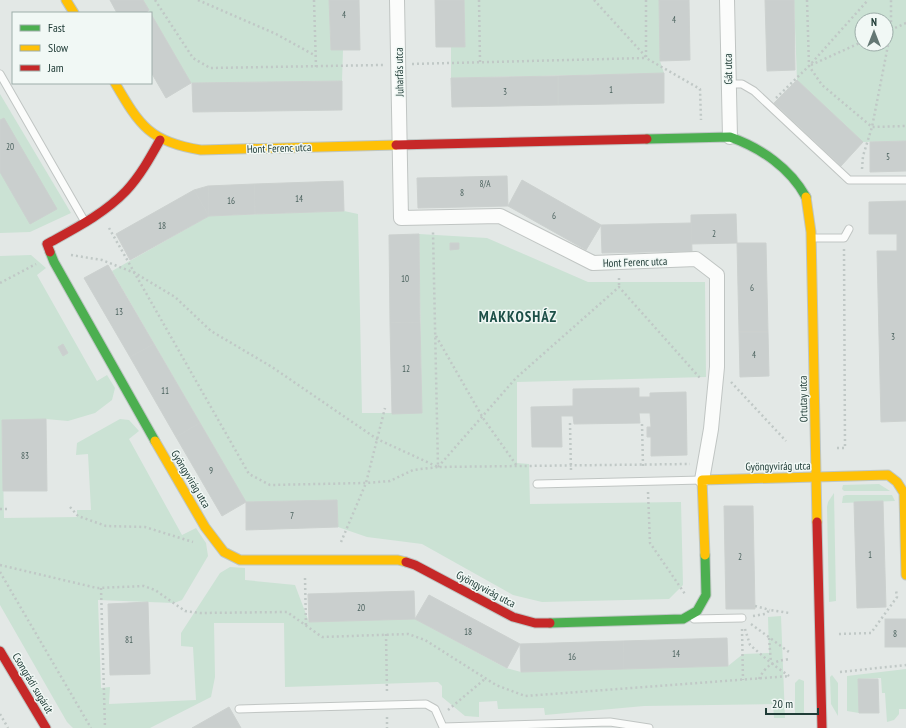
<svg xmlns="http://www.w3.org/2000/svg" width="906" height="728" font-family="'PT Sans Narrow',sans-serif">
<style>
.green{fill:#cbe2d4;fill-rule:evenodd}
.building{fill:#cacfce;stroke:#ccd1cf}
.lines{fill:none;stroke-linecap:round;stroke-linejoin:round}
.lane-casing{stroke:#c0c5c3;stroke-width:9}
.street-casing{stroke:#c0c5c3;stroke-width:16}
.fast-casing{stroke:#bec6c4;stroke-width:11}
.slow-casing{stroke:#bec6c4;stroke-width:11}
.jam-casing{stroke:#bec6c4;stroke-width:11}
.path{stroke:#c0c8c6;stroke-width:2.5;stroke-dasharray:2 3;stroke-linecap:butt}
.lane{stroke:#fbfcfb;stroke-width:7}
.street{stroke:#fbfcfb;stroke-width:14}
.fast{stroke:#4caf50;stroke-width:9}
.slow{stroke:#ffc107;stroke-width:9}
.jam{stroke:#c62828;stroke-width:9}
.labels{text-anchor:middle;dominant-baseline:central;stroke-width:3;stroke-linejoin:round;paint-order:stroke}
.number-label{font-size:9px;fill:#4b625e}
.street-label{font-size:11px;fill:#203c37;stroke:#f1f8f5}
.district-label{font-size:15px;font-weight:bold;letter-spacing:1px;fill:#1c4f47;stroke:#f1f8f5}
</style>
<rect width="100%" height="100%" fill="#e3e8e6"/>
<g class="green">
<path d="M143 0H329L331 50H343L342 81 191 83Z"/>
<path d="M464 0H659L660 61 664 73 451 78V47H465Z"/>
<path d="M794 0H906V141L863 142 797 80ZM862 20H886V44H862Z"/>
<path d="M0 94 71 213 30 232 0 233Z"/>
<path d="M344 211 358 214 362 413H422L419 234 487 238 588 282H705L706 377 517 382V463L529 464 530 504 681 502 683 585 669 599 542 602 513 595 422 544 367 537 338 527 337 500 246 502 112 271 209 216Z"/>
<path d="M31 255 46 268 37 275 97 381 107 375 115 388 112 400 95 413 68 421 46 419 2 420 4 518 77 517V510H91L88 454 76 455 77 443 120 419 129 420 139 431 129 439 182 535 196 528 206 543 208 556 182 600 174 603 98 600 101 688 110 687 109 704 196 700 193 647 181 646V633L220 573 230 567 245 568V580L295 585 309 622 415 619 506 668 521 672 728 666 743 654 769 653 768 617 781 616 785 718H774L773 704 644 706 545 715 544 708 498 709 497 701 479 702V717L465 716 442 697V686L438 682 285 687 284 623H214L215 677 211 697 150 728H73L67 722 0 605V256Z"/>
<path d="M879 484 890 491H844L842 489 843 485Z"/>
<path d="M834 493 836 601 829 602 827 507 828 502Z"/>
<path d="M846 495H892L895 501 842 503 843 496Z"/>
<path d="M906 669V709H899V714L894 720 887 722 885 693H882L881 678 859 679V713L847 711V676Z"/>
<path d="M832 675 838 683V716L831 704 830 677Z"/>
<path d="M799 679 804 681V714L795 713V683Z"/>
</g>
<g class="building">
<path d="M110 0H143L149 10 145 13H117Z"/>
<path d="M329 0H359L360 50H331Z"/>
<path d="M435 0H464L465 47H436Z"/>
<path d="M659 0H689L690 60 660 61Z"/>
<path d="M765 0H794L795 70 767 71Z"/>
<path d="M151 14 191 83 166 98 151 72Z"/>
<path d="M664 73V103L558 105V76Z"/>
<path d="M558 76V105L452 107 451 78Z"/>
<path d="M797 80 863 142 841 166 774 103Z"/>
<path d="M342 81V110L193 112 192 83Z"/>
<path d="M4 118 57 209 30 224 0 172V120Z"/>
<path d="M906 141V171L870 172V142Z"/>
<path d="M507 176 508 206 418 208 417 178Z"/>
<path d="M522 180 601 225 586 250 508 206Z"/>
<path d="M343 181 344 211 255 214 254 184Z"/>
<path d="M254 184 255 214 209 216 208 186Z"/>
<path d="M208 186 209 216 194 190Z"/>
<path d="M194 190 209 216 130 260 116 234Z"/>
<path d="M906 201V421L881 422 877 251H897V234H869V202Z"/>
<path d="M736 214 737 243 691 244V215Z"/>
<path d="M691 223 692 251 602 253 601 225Z"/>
<path d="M419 234 420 322 390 323 389 235Z"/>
<path d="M450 243H459V249L450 250Z"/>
<path d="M737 243H766L768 332H739Z"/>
<path d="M108 265 154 344 130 357 84 278Z"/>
<path d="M420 322 422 413 392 414 390 323Z"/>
<path d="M739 332H768L769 376 740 377Z"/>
<path d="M63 344 68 353 63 356 58 347Z"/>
<path d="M154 344 200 423 176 437 130 357Z"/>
<path d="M639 388V397H650V393L686 392 687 455 651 456V437H647V427H651L650 413H639L640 423 574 424 573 416H561L562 447H532L531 407 573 406V389Z"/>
<path d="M46 419 47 491H3L2 420Z"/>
<path d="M200 423 246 502 222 516 176 437Z"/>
<path d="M337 500 338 527 246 530V502Z"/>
<path d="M883 501 886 607 857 608 854 502Z"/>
<path d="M724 506H753L755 609H726Z"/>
<path d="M414 591 415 619 309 622 308 594Z"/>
<path d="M429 595 520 644 507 668 415 619Z"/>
<path d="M148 602 150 674 110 675 108 604Z"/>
<rect x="885" y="619" width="21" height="28"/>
<path d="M727 638 728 666 624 669 623 641Z"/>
<path d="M623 641 624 669 521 672 520 644Z"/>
<path d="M858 679H878L879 713H859Z"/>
<path d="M229 707 241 728H192Z"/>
</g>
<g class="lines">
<g class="lane-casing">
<g id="lane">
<path d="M0 74 85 222"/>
<path d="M729 84H742L754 91 849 180H906"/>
<path d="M812 238H844L849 229"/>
<path d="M537 484 702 480"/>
<path d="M694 619 742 618"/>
<path d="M239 709 426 704 435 709 443 727 610 722 649 728"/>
</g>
</g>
<g class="street-casing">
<g id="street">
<path d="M397 0 401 218 500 216 593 263 696 259 717 275V367L711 429 702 480"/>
<path d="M727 0 730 137"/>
</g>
</g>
<g class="fast-casing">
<g id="fast">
<path d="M647 139 730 137C761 148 790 168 806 197"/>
<path d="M50 252 54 262 155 441"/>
<path d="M550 623 683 619 697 611 706 595 705 555"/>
</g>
</g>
<g class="slow-casing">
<g id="slow">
<path d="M66 0 74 13"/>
<path d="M115 83C140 126 150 142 201 150L396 145"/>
<path d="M806 197 811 232 817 522"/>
<path d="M155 441 205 527 224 552 240 560H398L406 562"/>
<path d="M705 555 702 480 888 475 897 482 904 493 906 575"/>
</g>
</g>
<g class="jam-casing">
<g id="jam">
<path d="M396 145 647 139"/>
<path d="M50 252 47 244C74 229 104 214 126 191 140 176 150 158 160 140"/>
<path d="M817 522 822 728"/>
<path d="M406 562 415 565 513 617 535 623H550"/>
<path d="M0 651 46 728"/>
</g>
</g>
<g class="path">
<path d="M155 0 193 58 210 68 383 65"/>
<path d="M198 0 276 34 316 56"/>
<path d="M314 0 316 67"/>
<path d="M479 0 480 62"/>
<path d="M594 0 646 57"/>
<path d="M646 0V58L700 89 701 120"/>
<path d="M807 0 809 66 822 85 872 127 906 126"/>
<path d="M886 32 906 23"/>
<path d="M412 64 646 58"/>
<path d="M811 65 862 42"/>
<path d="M776 98 809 66 868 0"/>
<path d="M862 169 863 156 872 127 891 30V0"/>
<path d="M109 228 249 474 270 485 366 483 390 481 413 470 438 467 433 232"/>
<path d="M71 255 102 260 135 273 175 297 211 331 272 367 377 439 438 467 690 464"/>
<path d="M619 278V287"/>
<path d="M0 283 36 264"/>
<path d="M436 336 483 418 517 466"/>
<path d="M731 382 786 441"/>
<path d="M570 423 571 471"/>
<path d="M642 424 643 466"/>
<path d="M837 448H845L844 248"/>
<path d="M438 467 516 378 619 287 700 378"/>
<path d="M648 492 650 543 685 594"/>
<path d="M70 507 78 516 106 526 145 527 193 542"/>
<path d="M0 509H8"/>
<path d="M341 542 366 483 385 408"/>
<path d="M0 565 97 588 144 586 155 590 185 611 200 613 287 612 322 637 408 634 425 640 496 685 525 696 790 676"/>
<path d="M0 572 91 728"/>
<path d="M305 578 306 627"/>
<path d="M101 588 105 728"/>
<path d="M755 606 770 610"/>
<path d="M753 616 765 614 770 610 789 613"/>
<path d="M751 624 789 652"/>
<path d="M742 629 743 680"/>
<path d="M745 629 750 645 771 663 789 676"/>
<path d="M386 634 387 694"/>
<path d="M839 634 871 633 897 597 896 590"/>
<path d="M769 638 771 663"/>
<path d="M840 672 906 665"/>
<path d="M759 679C766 665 774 661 789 659"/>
<path d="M448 710 486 678"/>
<path d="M0 714 8 728"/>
<path d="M387 717V728"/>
</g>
<use href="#lane" class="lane"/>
<use href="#street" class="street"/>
<use href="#fast" class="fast"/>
<use href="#slow" class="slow"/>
<use href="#jam" class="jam"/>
</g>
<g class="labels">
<g class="number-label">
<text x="344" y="14">4</text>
<text x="674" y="19">4</text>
<text x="611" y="89">1</text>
<text x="505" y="91">3</text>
<text x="10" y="146">20</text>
<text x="888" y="156">5</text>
<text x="485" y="183">8/A</text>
<text x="462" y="192">8</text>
<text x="299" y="198">14</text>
<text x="231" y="200">16</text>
<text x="554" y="215">6</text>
<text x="162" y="225">18</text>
<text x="714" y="233">2</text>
<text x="405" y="278">10</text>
<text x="752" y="287">6</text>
<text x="119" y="311">13</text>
<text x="893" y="336">3</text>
<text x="754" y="354">4</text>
<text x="406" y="368">12</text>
<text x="165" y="390">11</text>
<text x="25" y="455">83</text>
<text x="211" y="470">9</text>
<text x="292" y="515">7</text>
<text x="870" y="554">1</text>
<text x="740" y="556">2</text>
<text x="361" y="607">20</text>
<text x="468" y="631">18</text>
<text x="895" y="633">8</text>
<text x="129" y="639">81</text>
<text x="676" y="653">14</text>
<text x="572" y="656">16</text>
</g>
<g class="street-label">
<text transform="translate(728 69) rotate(-91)">Gát utca</text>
<text transform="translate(399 72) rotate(-91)">Juharfás utca</text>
<text transform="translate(279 148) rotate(-2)">Hont Ferenc utca</text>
<text transform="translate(635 262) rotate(-2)">Hont Ferenc utca</text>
<text transform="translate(803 399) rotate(-91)">Ortutay utca</text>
<text transform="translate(778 466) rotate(-1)">Gyöngyvirág utca</text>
<text transform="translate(191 479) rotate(59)">Gyöngyvirág utca</text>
<text transform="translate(486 589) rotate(28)">Gyöngyvirág utca</text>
<text transform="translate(33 683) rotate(59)">Csongrádi sugárút</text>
</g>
<g class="district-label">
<text x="518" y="316">MAKKOSHÁZ</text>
</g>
</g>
<rect x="12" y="12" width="140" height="72" fill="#f1f8f5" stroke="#9dada9"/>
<rect x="20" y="25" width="20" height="6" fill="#4caf50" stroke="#9dada9"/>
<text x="48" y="32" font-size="12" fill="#203c37">Fast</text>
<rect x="20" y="45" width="20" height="6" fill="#ffc107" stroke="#9dada9"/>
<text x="48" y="52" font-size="12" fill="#203c37">Slow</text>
<rect x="20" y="65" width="20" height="6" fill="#c62828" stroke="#9dada9"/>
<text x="48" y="72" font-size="12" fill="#203c37">Jam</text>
<g transform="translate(874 32)"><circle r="19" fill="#f1f8f5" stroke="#9dada9"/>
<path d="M0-3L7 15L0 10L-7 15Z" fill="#647874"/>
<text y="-6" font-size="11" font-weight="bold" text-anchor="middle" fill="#203c37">N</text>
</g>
<path d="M766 708v6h52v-6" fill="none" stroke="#203c37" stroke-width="2"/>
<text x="772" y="708" font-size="12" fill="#203c37" stroke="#f1f8f5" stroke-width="3" paint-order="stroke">20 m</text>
</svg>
